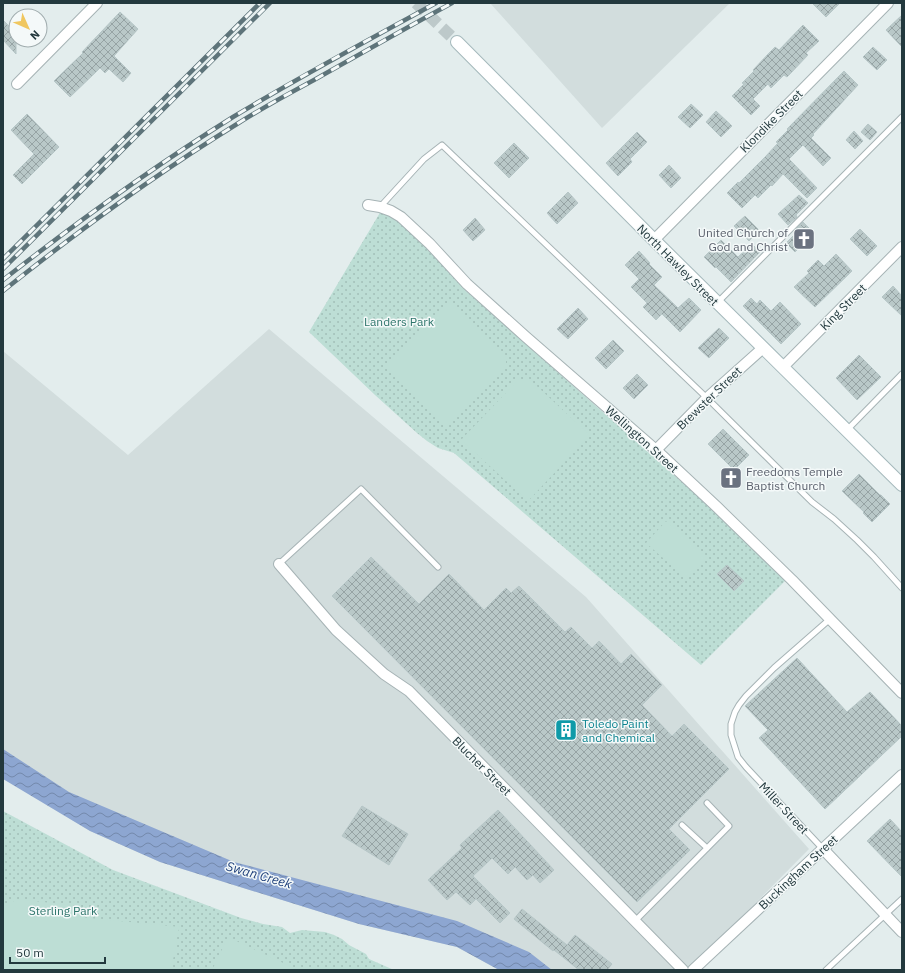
<svg xmlns="http://www.w3.org/2000/svg" width="905" height="973" font-family="'IBM Plex Sans',sans-serif">
<style>
.built{fill:#d2dddd}
.park{fill:url(#park-dots)}
.pitch{fill:#bdded5}
.water{fill:url(#water-waves)}
.building{fill:url(#building-cross-hatch);stroke:#b6c6c7}
.lines{fill:none;stroke-linecap:round;stroke-linejoin:round}
.secondary-tunnel{stroke:#bdc9ca;stroke-width:12;stroke-dasharray:12 6;stroke-linecap:butt}
.lane-casing{stroke:#a6b3b5;stroke-width:7}
.street-casing{stroke:#a6b3b5;stroke-width:12}
.secondary-casing{stroke:#a5b9bc;stroke-width:14}
.lane{stroke:#fff;stroke-width:5}
.street{stroke:#fff;stroke-width:10}
.secondary{stroke:#fff;stroke-width:12}
.rail-casing{stroke:#5e747a;stroke-width:4.5}
.rail{stroke:#f4f9f9;stroke-width:3;stroke-dasharray:9;stroke-linecap:butt}
.labels{text-anchor:middle;dominant-baseline:central;stroke-width:3;stroke-linejoin:round;paint-order:stroke}
.street-label{font-size:12px;fill:#23393e;stroke:#f4f9f9}
.worship-label{font-size:12px;fill:#5b616d;stroke:#f4f9f9;text-anchor:end}
.park-label{font-size:12px;fill:#2e756b;stroke:#f4f9f9}
.culture-label{font-size:12px;fill:#0d838f;stroke:#f4f9f9;text-anchor:start}
.water-label{font-size:13px;font-style:italic;fill:#1e3f7a;stroke:#f4f9f9}
</style>
<defs>
<pattern id="park-dots" width="8" height="8" patternUnits="userSpaceOnUse"><rect width="8" height="8" fill="#bdded5"/><path d="M2 2h.1M6 6h.1" fill="none" stroke="#a2bfb8" stroke-width="1.8" stroke-linecap="round"/></pattern>
<pattern id="water-waves" width="16" height="10" patternUnits="userSpaceOnUse"><rect width="16" height="10" fill="#8da6d1"/><path d="M0 5q4-4 8 0t8 0" fill="none" stroke="#7388ab"/></pattern>
<pattern id="building-cross-hatch" width="8" height="8" patternUnits="userSpaceOnUse"><rect width="8" height="8" fill="#b9c8c8"/><path d="M0 0l8 8M0 8l8-8" fill="none" stroke="#96a3a4"/></pattern>
</defs>
<rect width="100%" height="100%" fill="#e3eded"/>
<g class="built">
<path d="M490 3H730L602 128Z"/>
<path d="M269 329 586 597 809 849 689 970H499L457 947 359 924 160 862 90 831 3 777V351L128 455Z"/>
</g>
<g class="park">
<path d="M381 211 398 220 442 263 466 291 701 499 785 581 701 665 454 453 438 448 427 441 417 433 375 395 309 332Z"/>
<path d="M3 811 113 870 241 918 263 924 282 927 290 933 302 930 325 932 334 935 342 939 349 945 366 954 369 959 394 970H3Z"/>
</g>
<g class="pitch">
<path d="M450 301 506 357V367L447 426 386 367Z"/>
<path d="M519 379H529L590 435 528 501 461 440Z"/>
<path d="M666 521 707 557 687 579 646 543Z"/>
<path d="M16 899 70 905 79 917 180 927C177 933 177 938 176 944 175 953 173 961 169 970H3V910Z"/>
<path d="M228 937 298 970H212Z"/>
</g>
<path class="water" d="M3 749 69 792 234 862 457 921 529 952 552 970H499L457 947 359 924 160 862 90 831 3 779Z"/>
<g class="building">
<path d="M812 3H840L826 17Z"/>
<path d="M120 12 138 29 114 56 131 73 123 82 109 69 105 73 100 68 70 97 54 81 83 53 82 52Z"/>
<path d="M902 15V47L886 30Z"/>
<path d="M3 20 16 33V54L3 40Z"/>
<path d="M803 25 819 41 806 53 808 55 787 77 784 75 771 88 768 84 753 99 760 106 751 115 732 96 744 84 742 83 754 71 753 70 770 52 775 47 779 50Z"/>
<path d="M873 47 887 60 877 70 863 57Z"/>
<path d="M844 71 858 85 813 134 814 135 811 138 831 158 823 166 803 145 789 159 817 188 807 198 783 174 772 186 771 185 758 198 755 195 742 208 727 193 738 182 739 183 766 156 778 143 776 142 788 130 787 129Z"/>
<path d="M691 104 703 115 690 128 678 117Z"/>
<path d="M716 111 732 126 721 137 706 122Z"/>
<path d="M27 114 59 147 22 184 13 175 34 154 11 130Z"/>
<path d="M868 124 877 132 870 140 861 132Z"/>
<path d="M854 131 863 141 855 149 846 140Z"/>
<path d="M637 132 647 142 630 159 632 162 618 176 606 163Z"/>
<path d="M514 143 529 158 509 178 494 163Z"/>
<path d="M669 165 681 178 671 188 659 175Z"/>
<path d="M568 192 578 203 557 224 547 213Z"/>
<path d="M799 195 808 203 796 215 797 217 788 225 778 214Z"/>
<path d="M745 216 759 230 749 241 734 226Z"/>
<path d="M475 218 485 230 473 241 463 230Z"/>
<path d="M803 222 814 233 795 252 786 243 796 233 794 231Z"/>
<path d="M860 229 877 246 867 256 850 239Z"/>
<path d="M721 240 738 257 752 244 760 252 731 282 716 267 715 268 704 257Z"/>
<path d="M639 251 650 263 649 264 662 277 654 285 678 308 689 298 701 310 680 332 662 314 656 320 643 307 647 303 631 287 639 279 625 265Z"/>
<path d="M836 254 852 271 815 307 794 287 809 273 807 271 818 260 824 266Z"/>
<path d="M893 286 902 296V316L882 297Z"/>
<path d="M751 298 757 304 760 300 771 311 780 302 801 324 781 344 743 306Z"/>
<path d="M578 308 588 319 568 339 557 329Z"/>
<path d="M719 328 729 338 709 358 698 348Z"/>
<path d="M613 340 624 351 606 369 595 358Z"/>
<path d="M859 355 881 377 857 400 836 378Z"/>
<path d="M637 374 648 385 634 399 623 388Z"/>
<path d="M723 429 749 455 734 470 708 444Z"/>
<path d="M859 474 880 495H881L890 504 872 522 863 513 864 512 842 491Z"/>
<path d="M371 557 419 604 449 574 484 610 506 588 511 593 519 586 565 632 571 627 592 648 599 641 621 664 631 654 662 685 642 705 672 736 684 724 729 769 669 829 690 850 637 902 332 596Z"/>
<path d="M727 565 744 581 734 591 717 574Z"/>
<path d="M797 658 847 712 870 692 902 726V736L825 809 759 738 768 730 745 706Z"/>
<path d="M362 806 408 834 389 865 342 836Z"/>
<path d="M498 810 554 870 540 883 533 875 527 880 515 867 508 874 492 858 473 876 510 913 500 923 476 899 470 905 456 892 447 900 428 880 462 848 460 845Z"/>
<path d="M890 819 902 832V877L867 841Z"/>
<path d="M522 909 567 945 575 935 612 964 607 970H579L554 950 553 951 514 919Z"/>
</g>
<g class="lines">
<path class="secondary-tunnel" d="M416 3 457 42"/>
<g class="lane-casing">
<g id="lane">
<path d="M380 207 424 159 442 145 707 398 812 502 834 519 857 540 874 557 902 588"/>
<path d="M718 302 902 117"/>
<path d="M847 430 902 374"/>
<path d="M279 564 361 489 438 567"/>
<path d="M682 825 707 848"/>
<path d="M823 849 746 767 738 757 731 735V724L735 712 739 705 746 696 774 668 830 619"/>
<path d="M635 921 729 826 707 803"/>
<path d="M826 970 902 899"/>
</g>
</g>
<g class="street-casing">
<g id="street">
<path d="M17 84 97 3"/>
<path d="M368 205 380 207 391 211 401 217 430 244 467 284 526 337 656 450 718 508 792 580 902 693"/>
<path d="M654 240 888 3"/>
<path d="M783 367 902 247"/>
<path d="M656 450 707 398 763 348"/>
<path d="M279 564 336 630 384 674 409 691 683 970"/>
<path d="M823 849 902 932"/>
<path d="M693 970 902 775"/>
</g>
</g>
<g class="secondary-casing">
<path id="secondary" d="M457 42 654 240 902 485"/>
</g>
<use href="#lane" class="lane"/>
<use href="#street" class="street"/>
<use href="#secondary" class="secondary"/>
<g class="rail-casing">
<g id="rail">
<path d="M3 259 260 3"/>
<path d="M3 269 270 3"/>
<path d="M3 280C77 222 153 167 233 117 299 77 368 40 436 3"/>
<path d="M3 291C78 231 156 174 237 124 262 108 288 94 314 80 360 54 406 28 452 3"/>
</g>
</g>
<use href="#rail" class="rail"/>
</g>
<defs>
<g id="church-square" transform="scale(1.15)"><rect x="-9" y="-9" width="18" height="18" rx="4" fill="#6b7280" stroke="#f4f9f9"/><path d="M-1.2-6h2.4v3.5h3.3v2.4h-3.3V6h-2.4V-.1h-3.3v-2.4h3.3Z" fill="#fff"/></g>
<g id="building-square" transform="scale(1.15)"><rect x="-9" y="-9" width="18" height="18" rx="4" fill="#0f9aa8" stroke="#f4f9f9"/><path d="M-4-6H4V6H1V3H-1V6H-4ZM-2.5-4.3h1.7v1.8h-1.7ZM.8-4.3h1.7v1.8H.8ZM-2.5-1h1.7V.8h-1.7ZM.8-1h1.7V.8H.8Z" fill="#fff"/></g>
</defs>
<g fill-rule="evenodd">
<use href="#church-square" x="804" y="239"/>
<use href="#church-square" x="731" y="478"/>
<use href="#building-square" x="566" y="730"/>
</g>
<g class="labels">
<g class="street-label">
<text transform="translate(771 121) rotate(-45)">Klondike Street</text>
<text transform="translate(678 265) rotate(45)">North Hawley Street</text>
<text transform="translate(843 307) rotate(-45)">King Street</text>
<text transform="translate(709 398) rotate(-44)">Brewster Street</text>
<text transform="translate(642 439) rotate(42)">Wellington Street</text>
<text transform="translate(482 766) rotate(45)">Blucher Street</text>
<text transform="translate(784 808) rotate(47)">Miller Street</text>
<text transform="translate(798 872) rotate(-43)">Buckingham Street</text>
</g>
<g class="worship-label">
<text x="788" y="232">United Church of<tspan x="788" dy="14">God and Christ</tspan></text>
<text x="746" y="471" text-anchor="start">Freedoms Temple<tspan x="746" dy="14">Baptist Church</tspan></text>
</g>
<g class="park-label">
<text x="399" y="321">Landers Park</text>
<text x="63" y="910">Sterling Park</text>
</g>
<g class="culture-label">
<text x="582" y="723">Toledo Paint<tspan x="582" dy="14">and Chemical</tspan></text>
</g>
<g class="water-label">
<text transform="translate(259 875) rotate(16)">Swan Creek</text>
</g>
</g>
<rect width="905" height="973" fill="none" stroke="#23393e" stroke-width="8"/>
<g transform="translate(28 28) rotate(135)"><circle r="19" fill="#f4f9f9" stroke="#a0acae"/>
<path d="M0-3L7 15L0 10L-7 15Z" fill="#f0c75f"/>
<text y="-6" font-size="11" font-weight="bold" text-anchor="middle" fill="#23393e">N</text>
</g>
<path d="M10 957v6h95v-6" fill="none" stroke="#23393e" stroke-width="2"/>
<text x="16" y="957" font-size="12" fill="#23393e" stroke="#f4f9f9" stroke-width="3" paint-order="stroke">50 m</text>
</svg>
